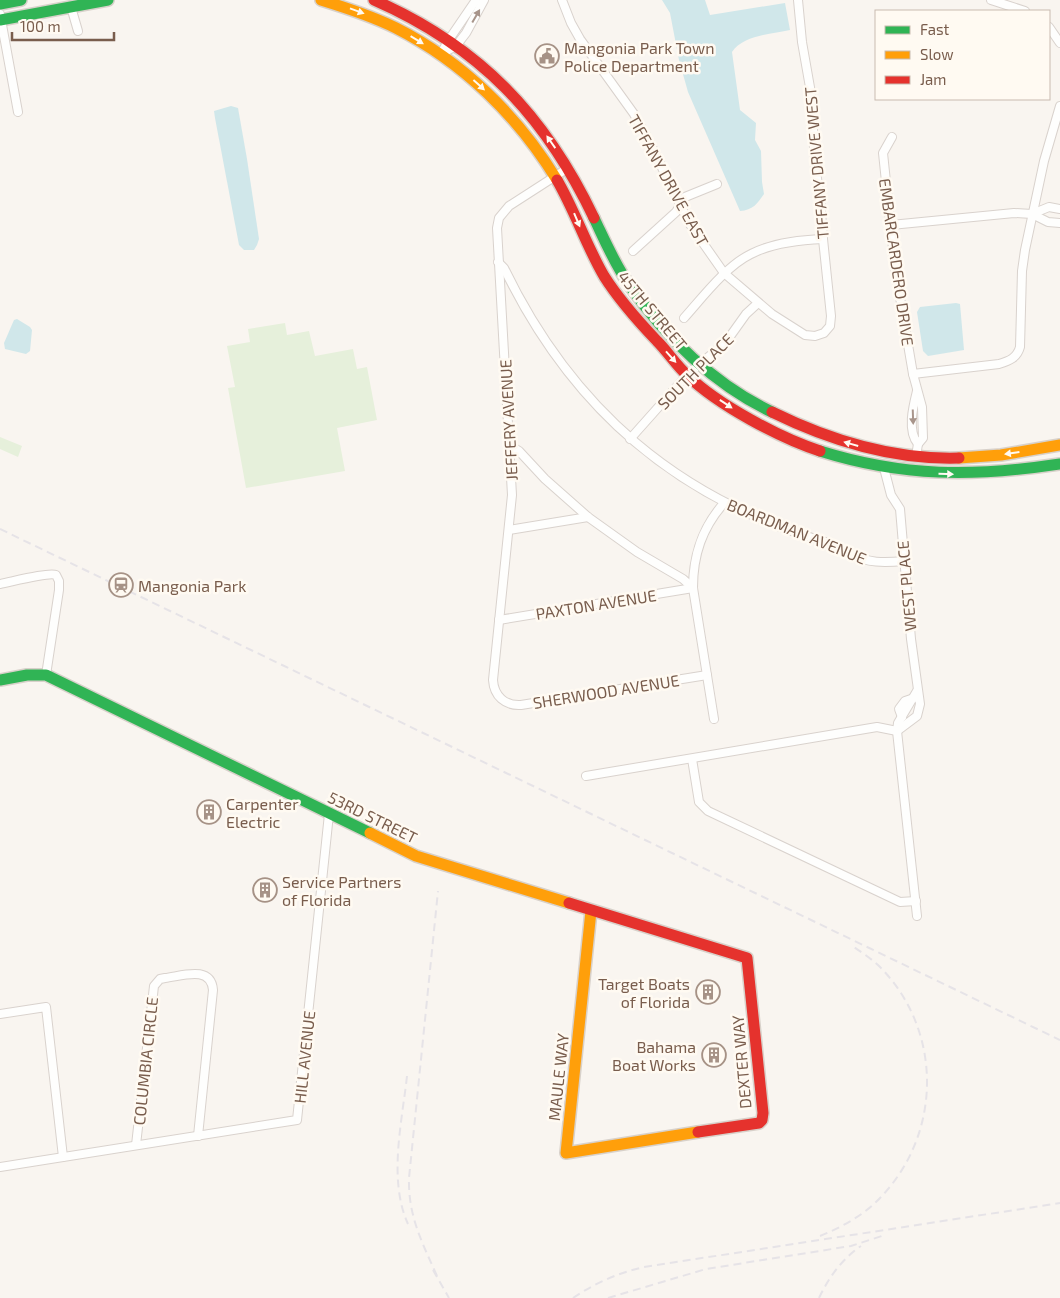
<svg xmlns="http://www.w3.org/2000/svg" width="1060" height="1298" font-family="'Exo 2',sans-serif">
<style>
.green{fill:#e6f0db}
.water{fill:#d0e7ea}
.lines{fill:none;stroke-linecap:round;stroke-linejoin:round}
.street-casing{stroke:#d9d2cd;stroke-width:10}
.fast-casing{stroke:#d8d1ca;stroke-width:14}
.slow-casing{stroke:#d8d1ca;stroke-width:14}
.jam-casing{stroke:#d8d1ca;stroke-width:14}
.street{stroke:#fefefd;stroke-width:8}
.fast{stroke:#30b455;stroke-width:11}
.slow{stroke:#ff9f0a;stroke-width:11}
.jam{stroke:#e5322d;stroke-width:11}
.rail{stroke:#e6e3e7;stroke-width:2;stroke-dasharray:8 5;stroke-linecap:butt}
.oneway{fill:#fffaf2}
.oneway2{fill:#a8958b}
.labels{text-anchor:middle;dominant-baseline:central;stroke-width:5;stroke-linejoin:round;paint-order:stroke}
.poi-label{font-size:16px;fill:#795d4d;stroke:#fffaf2;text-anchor:start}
.street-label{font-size:16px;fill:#795d4d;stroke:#fffaf2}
</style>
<rect width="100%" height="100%" fill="#f9f5f0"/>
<g class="green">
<path d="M285 323 287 335 309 331 315 356 353 349 357 369 367 367 377 420 337 428 345 471 246 488 228 388 235 387 227 346 250 342 248 329Z"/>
<path d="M0 437 22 446 18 457 0 449Z"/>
</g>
<g class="water">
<path d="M662 0H705L710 15 785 3 790 30C772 34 743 35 732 52L740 110 756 123 755 140 761 151 762 182 764 194C757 204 753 210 740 211L688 92 679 60 670 13Z"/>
<path d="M231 106 238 108 247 159 259 239 257 245 254 250H244L239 245 215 118 214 111Z"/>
<path d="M956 303 960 304 964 350 928 356 923 351 917 312 920 307Z"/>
<path d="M17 319 30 327 32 330 30 351 26 354 5 349 4 343 14 320Z"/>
</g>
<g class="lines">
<g class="street-casing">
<g id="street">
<path d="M562 0 571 23 580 39 634 114 648 139 689 223 724 273 772 314 805 335 815 336 824 333 830 326 831 316 823 239 820 197 815 166 811 93 802 42 798 0"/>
<path d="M991 0 1025 11"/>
<path d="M71 7 78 31"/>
<path d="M0 14 18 112"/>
<path d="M1049 27 1060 43"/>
<path d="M441 54 456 46 466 33 484 0"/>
<path d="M441 54 448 41 476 0"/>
<path d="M892 137 883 153 895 268 913 374 922 407 923 438 918 444 916 456"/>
<path d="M568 168 509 206 499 218 497 228 512 495 493 680C494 696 505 706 521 705L707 675"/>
<path d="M1032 214 1048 222 1060 223"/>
<path d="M891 225 1014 213 1032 214 1049 207 1060 209"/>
<path d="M633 251 676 212 685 197 717 184"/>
<path d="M498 262 504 268C572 409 678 500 829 543 836 545 842 550 849 554 869 563 883 563 904 561"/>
<path d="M684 318C702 298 726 266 751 254 772 243 799 240 823 239"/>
<path d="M913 374 999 364C1009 361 1017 358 1020 347L1022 271 1025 250 1044 161 1060 106"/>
<path d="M917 391C913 407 907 431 918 444"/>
<path d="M630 439 687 375 726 342 746 314 758 303"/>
<path d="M509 445 519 451 545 479 588 517 637 552 683 579 693 588"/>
<path d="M884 468 891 495 900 509 911 639 920 704 917 716 897 731"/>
<path d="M509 530 588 517"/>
<path d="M0 584C11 582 49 572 56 575L59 581V590L46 675"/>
<path d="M499 620 693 588"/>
<path d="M917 691 898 723 897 731 917 916"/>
<path d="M902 717 899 709 905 701 914 698"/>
<path d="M714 719 693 588C693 555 702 528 724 503"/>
<path d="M692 759 699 802 708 811 900 902 916 901"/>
<path d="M586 776 877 727 897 731"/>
<path d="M0 1014 46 1007 63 1157"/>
<path d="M136 1145 154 986 160 979 165 978C182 976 211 965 213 990L198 1136"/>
<path d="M0 1167 297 1120 329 814"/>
</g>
</g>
<g class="fast-casing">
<g id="fast">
<path d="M0 4 21 0"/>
<path d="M0 20 108 0"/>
<path d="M594 218C605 241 615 265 630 286 666 338 715 385 772 412"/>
<path d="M820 451C903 477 974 477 1060 464"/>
<path d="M0 680 27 675H46L370 833"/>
</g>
</g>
<g class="slow-casing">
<g id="slow">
<path d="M321 0C347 8 372 16 396 28 463 62 518 116 557 180"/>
<path d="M959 458 1001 455 1060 445"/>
<path d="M370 833 416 856 569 903"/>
<path d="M591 911 566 1153 698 1132"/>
</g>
</g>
<g class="jam-casing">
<g id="jam">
<path d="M374 0C479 46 545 115 594 218"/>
<path d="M557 180C575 211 586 245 604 276 619 300 638 321 657 341 668 352 676 365 687 375 718 405 780 438 820 451"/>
<path d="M772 412C831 441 893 460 959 458"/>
<path d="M569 903 747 958 763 1113 762 1120 759 1123 698 1132"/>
</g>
</g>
<use href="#street" class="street"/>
<use href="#fast" class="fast"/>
<use href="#slow" class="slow"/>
<use href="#jam" class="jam"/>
<g class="rail">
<path d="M0 529 1060 1040"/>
<path d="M407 1076C402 1122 388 1180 408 1224"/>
<path d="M820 1236C842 1227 864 1215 880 1198 942 1134 943 1032 881 968 872 959 861 952 851 945"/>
<path d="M433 1270 449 1298"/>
<path d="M437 1276C422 1242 408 1216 409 1178L438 891"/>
<path d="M573 1298C595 1283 618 1273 644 1267L1060 1203"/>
<path d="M608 1298 706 1269 851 1246 885 1235"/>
<path d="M819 1298C829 1277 842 1259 861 1246"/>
</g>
</g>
<defs><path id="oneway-solid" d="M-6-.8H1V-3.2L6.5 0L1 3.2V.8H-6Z" transform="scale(1.25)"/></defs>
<g class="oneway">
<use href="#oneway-solid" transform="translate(357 11) rotate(20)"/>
<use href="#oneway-solid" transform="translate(417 40) rotate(31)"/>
<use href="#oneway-solid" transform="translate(479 85) rotate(42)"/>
<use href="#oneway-solid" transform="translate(551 142) rotate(-125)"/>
<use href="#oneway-solid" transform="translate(577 220) rotate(67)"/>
<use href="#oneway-solid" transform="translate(671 357) rotate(48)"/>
<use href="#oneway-solid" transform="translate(726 404) rotate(34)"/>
<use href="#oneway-solid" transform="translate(851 444) rotate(-164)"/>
<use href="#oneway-solid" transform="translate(1012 453) rotate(172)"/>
<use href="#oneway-solid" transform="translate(946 474) rotate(1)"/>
</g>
<g class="oneway2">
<use href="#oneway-solid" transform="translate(476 16) rotate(-60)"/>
<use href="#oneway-solid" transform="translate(913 417) rotate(88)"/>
</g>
<defs>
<g id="civic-ring" transform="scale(1.25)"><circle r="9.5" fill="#fffaf2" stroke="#a69286" stroke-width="1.5"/><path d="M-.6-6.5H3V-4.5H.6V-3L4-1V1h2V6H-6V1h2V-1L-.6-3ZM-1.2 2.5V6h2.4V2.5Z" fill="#a69286"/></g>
<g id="station-ring" transform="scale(1.25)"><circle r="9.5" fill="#fffaf2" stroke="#a69286" stroke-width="1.5"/><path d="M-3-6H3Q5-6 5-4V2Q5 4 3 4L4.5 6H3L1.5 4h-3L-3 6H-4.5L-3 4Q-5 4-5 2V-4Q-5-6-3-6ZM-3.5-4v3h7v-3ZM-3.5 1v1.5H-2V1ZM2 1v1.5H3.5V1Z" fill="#a69286"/></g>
<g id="building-ring" transform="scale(1.25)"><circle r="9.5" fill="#fffaf2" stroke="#a69286" stroke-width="1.5"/><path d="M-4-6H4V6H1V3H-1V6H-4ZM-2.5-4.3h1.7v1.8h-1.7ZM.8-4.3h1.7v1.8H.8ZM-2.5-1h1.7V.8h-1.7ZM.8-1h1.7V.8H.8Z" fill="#a69286"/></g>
</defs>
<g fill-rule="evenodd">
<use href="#civic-ring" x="547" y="56"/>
<use href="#station-ring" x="121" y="585"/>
<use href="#building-ring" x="209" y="812"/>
<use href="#building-ring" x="265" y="890"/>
<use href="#building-ring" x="708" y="992"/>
<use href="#building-ring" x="714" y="1055"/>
</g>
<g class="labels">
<g class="poi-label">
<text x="564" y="47">Mangonia Park Town<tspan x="564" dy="18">Police Department</tspan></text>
<text x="138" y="585">Mangonia Park</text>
<text x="226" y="803">Carpenter<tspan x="226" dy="18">Electric</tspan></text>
<text x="282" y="881">Service Partners<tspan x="282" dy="18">of Florida</tspan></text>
<text x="690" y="983" text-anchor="end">Target Boats<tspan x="690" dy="18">of Florida</tspan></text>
<text x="696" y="1046" text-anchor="end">Bahama<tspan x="696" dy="18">Boat Works</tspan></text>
</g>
<g class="street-label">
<text transform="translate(816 163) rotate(-95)">TIFFANY DRIVE WEST</text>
<text transform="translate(669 180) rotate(61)">TIFFANY DRIVE EAST</text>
<text transform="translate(897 262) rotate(82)">EMBARCARDERO DRIVE</text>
<text transform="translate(653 310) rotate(50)">45TH STREET</text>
<text transform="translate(695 371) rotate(-45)">SOUTH PLACE</text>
<text transform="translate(508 420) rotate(-93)">JEFFERY AVENUE</text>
<text transform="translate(797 531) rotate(22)">BOARDMAN AVENUE</text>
<text transform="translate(906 586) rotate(-95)">WEST PLACE</text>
<text transform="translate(596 604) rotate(-9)">PAXTON AVENUE</text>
<text transform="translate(606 691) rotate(-9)">SHERWOOD AVENUE</text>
<text transform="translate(373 817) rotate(26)">53RD STREET</text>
<text transform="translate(304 1057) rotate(-84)">HILL AVENUE</text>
<text transform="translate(145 1061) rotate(-84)">COLUMBIA CIRCLE</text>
<text transform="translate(741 1062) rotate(-95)">DEXTER WAY</text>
<text transform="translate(558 1077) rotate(-84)">MAULE WAY</text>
</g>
</g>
<rect x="875" y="10" width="175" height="90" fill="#fffaf2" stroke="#c9bbb0"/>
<rect x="885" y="26" width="25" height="8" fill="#30b455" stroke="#c9bbb0"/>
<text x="920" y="35" font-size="15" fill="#795d4d">Fast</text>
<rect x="885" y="51" width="25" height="8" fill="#ff9f0a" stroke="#c9bbb0"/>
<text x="920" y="60" font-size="15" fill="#795d4d">Slow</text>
<rect x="885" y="76" width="25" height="8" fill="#e5322d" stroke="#c9bbb0"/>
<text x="920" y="85" font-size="15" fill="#795d4d">Jam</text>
<path d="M12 32v8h102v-8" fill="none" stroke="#795d4d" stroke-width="2.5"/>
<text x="20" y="32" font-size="15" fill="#795d4d" stroke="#fffaf2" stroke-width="4" paint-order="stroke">100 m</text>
</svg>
